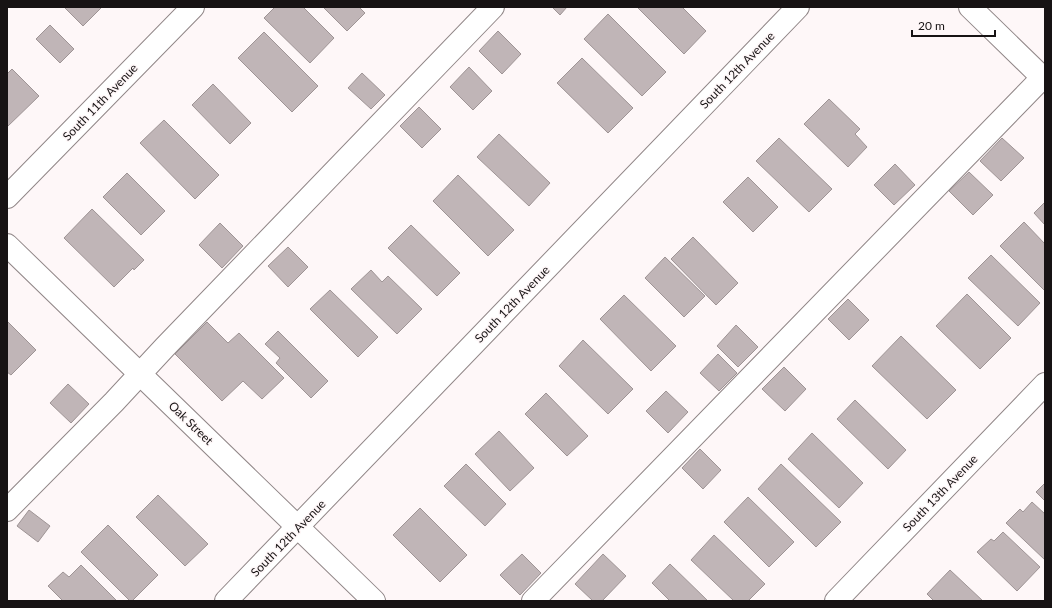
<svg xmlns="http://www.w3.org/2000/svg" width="1052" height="608" font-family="Lato,sans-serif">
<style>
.building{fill:#c0b5b7;stroke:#9e9495}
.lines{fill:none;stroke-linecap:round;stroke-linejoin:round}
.minor-casing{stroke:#908687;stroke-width:24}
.minor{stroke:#fff;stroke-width:22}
.labels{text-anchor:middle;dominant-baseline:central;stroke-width:3;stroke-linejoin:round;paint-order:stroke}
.street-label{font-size:12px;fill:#171314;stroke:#fef7f8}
</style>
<rect width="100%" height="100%" fill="#fef7f8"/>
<g class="building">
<path d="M64 7H102L83 26Z"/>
<path d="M275 7H303L334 38 310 63 264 18Z"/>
<path d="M323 7H359L365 13 347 31Z"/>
<path d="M552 7H567L560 15Z"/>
<path d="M637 7H682L706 31 684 54Z"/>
<path d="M608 14 666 72 642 96 584 39Z"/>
<path d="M50 25 74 49 60 63 36 39Z"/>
<path d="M498 31 521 54 502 74 479 51Z"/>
<path d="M264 32 318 86 292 112 238 58Z"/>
<path d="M582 58 633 108 608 133 557 83Z"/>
<path d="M469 67 492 91 473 110 450 87Z"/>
<path d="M12 69 39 96 7 127V74Z"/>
<path d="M362 73 385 95 371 109 348 88Z"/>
<path d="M213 84 251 123 230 144 192 105Z"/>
<path d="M829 99 860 129 855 134 867 147 848 167 804 124Z"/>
<path d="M419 107 441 129 422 148 400 126Z"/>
<path d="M164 120 219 175 195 199 140 143Z"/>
<path d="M499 134 550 183 529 206 477 157Z"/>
<path d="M779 138 832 189 809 212 756 161Z"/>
<path d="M1002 138 1024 158 1001 181 980 161Z"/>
<path d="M895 164 915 185 894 205 874 185Z"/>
<path d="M969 172 993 195 973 215 949 191Z"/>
<path d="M127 173 165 211 141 235 103 197Z"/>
<path d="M458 175 514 230 488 256 433 201Z"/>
<path d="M748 177 778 207 753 232 723 202Z"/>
<path d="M1045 202V225L1034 213Z"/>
<path d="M92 209 144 260 134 270 133 268 114 287 64 238Z"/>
<path d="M1024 222 1045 244V291L1000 246Z"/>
<path d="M220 223 243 246 222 268 199 245Z"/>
<path d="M411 225 460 273 437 296 388 248Z"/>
<path d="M693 237 738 283 716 305 671 259Z"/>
<path d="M288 247 308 267 288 287 268 266Z"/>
<path d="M991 255 1040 303 1018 326 968 278Z"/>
<path d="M665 257 705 296 684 317 645 278Z"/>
<path d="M371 270 382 282 388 276 422 309 397 334 351 289Z"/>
<path d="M330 290 378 337 358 357 310 309Z"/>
<path d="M967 294 1011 338 980 369 936 326Z"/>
<path d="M624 295 676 346 651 371 600 319Z"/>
<path d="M848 299 869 320 849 340 828 319Z"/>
<path d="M7 321 36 350 11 375 7 372Z"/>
<path d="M207 322 228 343 239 333 284 378 262 399 243 381 222 401 175 354Z"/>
<path d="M736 325 758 347 738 367 717 346Z"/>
<path d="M278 331 328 381 311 398 276 363 280 358 265 344Z"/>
<path d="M901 336 956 390 927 419 872 366Z"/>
<path d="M583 340 633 389 608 414 559 366Z"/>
<path d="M718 354 737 373 719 391 700 373Z"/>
<path d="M784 367 806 389 785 411 762 389Z"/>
<path d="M68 384 89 404 71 423 50 403Z"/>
<path d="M666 391 688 412 668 433 646 411Z"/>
<path d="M546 393 588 436 567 456 525 414Z"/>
<path d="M855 400 906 450 888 469 837 419Z"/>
<path d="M499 431 534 468 510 491 475 454Z"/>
<path d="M812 433 863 483 839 508 788 459Z"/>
<path d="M700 449 721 470 703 489 682 468Z"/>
<path d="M466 464 506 504 485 526 444 486Z"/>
<path d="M781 464 841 522 816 547 758 489Z"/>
<path d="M1045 483V501L1036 492Z"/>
<path d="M158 495 208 544 185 566 136 517Z"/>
<path d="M748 497 794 542 769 567 724 522Z"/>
<path d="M1032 502 1045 514V560L1006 523 1020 509 1023 512Z"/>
<path d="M420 508 467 555 440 582 393 535Z"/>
<path d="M29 510 50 526 38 542 17 526Z"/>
<path d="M108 525 158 575 132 601H130L81 552Z"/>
<path d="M1003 532 1040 567 1017 591 977 552 991 539 994 541Z"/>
<path d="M714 535 765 584 748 601H734L691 560Z"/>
<path d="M522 554 541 573 520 595 500 575Z"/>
<path d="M603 554 626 576 602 601H593L575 584Z"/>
<path d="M670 564 708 601H670L652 583Z"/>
<path d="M81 565 117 601H63L48 586 63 572 69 577Z"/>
<path d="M950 570 983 601H934L927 594Z"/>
</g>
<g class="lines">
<g class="minor-casing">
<g id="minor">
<path d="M970 7 1045 80"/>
<path d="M7 197 193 7"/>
<path d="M7 245 374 601"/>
<path d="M7 510 114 402 165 347 493 7"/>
<path d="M226 601 798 7"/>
<path d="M533 601 1045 75"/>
<path d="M836 601 1045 384"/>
</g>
</g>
<use href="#minor" class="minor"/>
</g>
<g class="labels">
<g class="street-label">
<text transform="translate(737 70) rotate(-46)">South 12th Avenue</text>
<text transform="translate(100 102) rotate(-46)">South 11th Avenue</text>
<text transform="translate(512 304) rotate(-46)">South 12th Avenue</text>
<text transform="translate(191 423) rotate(44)">Oak Street</text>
<text transform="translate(940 493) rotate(-46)">South 13th Avenue</text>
<text transform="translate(288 538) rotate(-46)">South 12th Avenue</text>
</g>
</g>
<rect width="1052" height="608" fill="none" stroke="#171314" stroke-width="16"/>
<path d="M912 30v6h83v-6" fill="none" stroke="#171314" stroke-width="2"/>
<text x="918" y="30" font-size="12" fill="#171314" stroke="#fef7f8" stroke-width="3" paint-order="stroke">20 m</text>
</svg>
